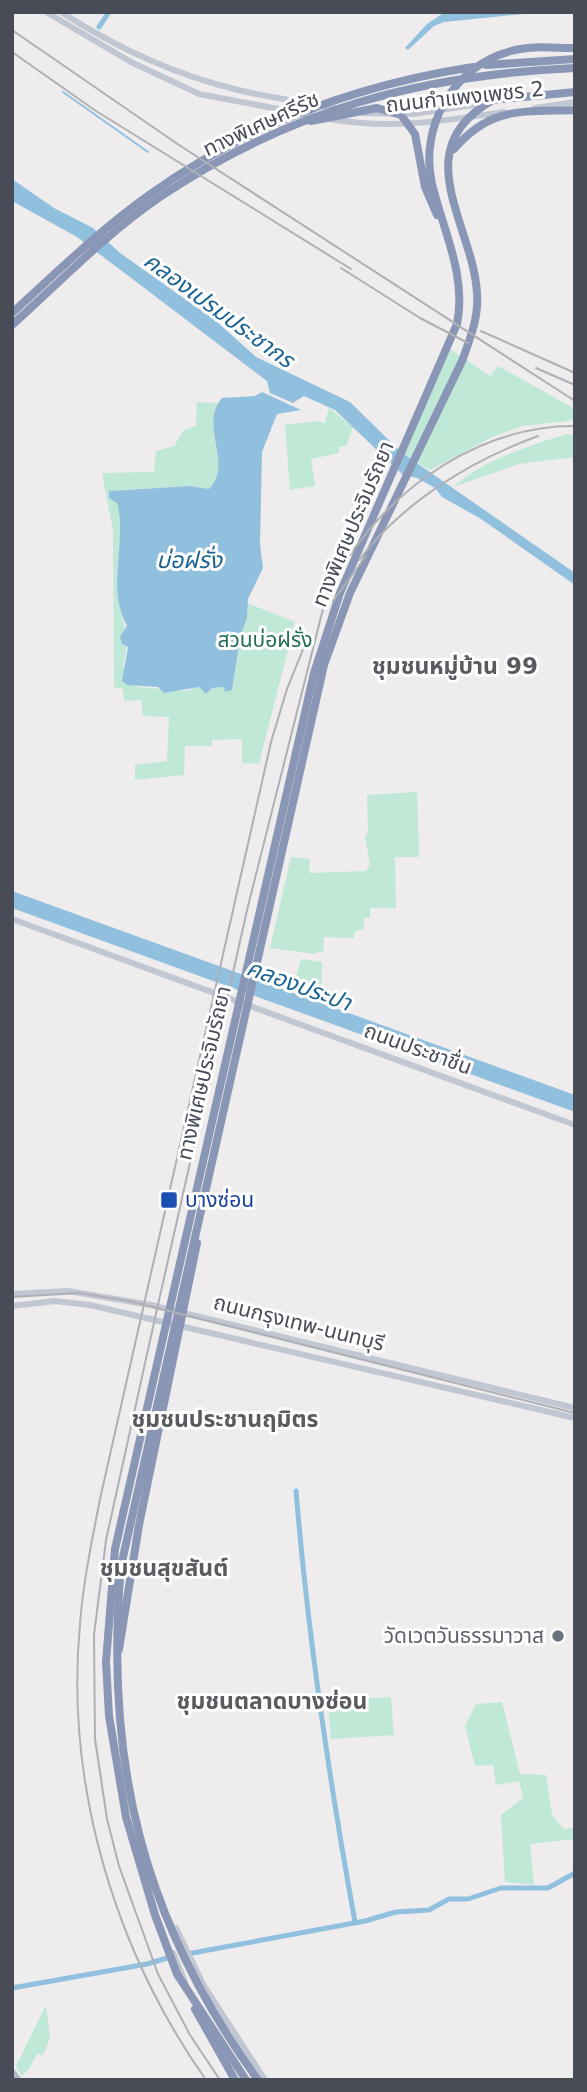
<svg xmlns="http://www.w3.org/2000/svg" width="587" height="2092" font-family="'DejaVu Sans','Noto Sans Thai',sans-serif">
<style>
.green{fill:#bfe8d6}
.water{fill:#91c0df}
.lines{fill:none;stroke-linecap:round;stroke-linejoin:round}
.stream{stroke:#91c0df;stroke-width:2}
.canal{stroke:#91c0df;stroke-width:5}
.secondary{stroke:#c1c6d3;stroke-width:6}
.primary{stroke:#afb7c8;stroke-width:7}
.motorway{stroke:#8996b5;stroke-width:8}
.rail{stroke:#afb0b5;stroke-width:2}
.transit-dot{fill:#1a4fb4;stroke:#fff;stroke-width:2.5}
.worship-dot{fill:#6b7280;stroke:#fff;stroke-width:2.5}
.labels{text-anchor:middle;dominant-baseline:central;stroke-width:6;stroke-linejoin:round;paint-order:stroke}
.street-label{font-size:21px;fill:#474c57;stroke:#fff}
.park-label{font-size:21px;fill:#226e56;stroke:#fff}
.transit-label{font-size:21px;fill:#164399;stroke:#fff;text-anchor:start}
.worship-label{font-size:21px;fill:#5b616d;stroke:#fff;text-anchor:end}
.water-label{font-size:23px;font-style:italic;fill:#1d6493;stroke:#fff}
.neighbourhood-label{font-size:23px;font-weight:bold;fill:#595b60;stroke:#fff}
</style>
<rect width="100%" height="100%" fill="#eeecec"/>
<g class="green">
<path d="M444 345 490 376 498 366 575 409V420L523 426 492 437 430 470 401 452Z"/>
<path d="M197 402 218 403C202 430 233 465 209 490L190 486 119 490C116 508 123 526 121 543 117 563 116 576 118 597 121 628 133 629 123 665L137 687 186 691 199 687 206 694 212 688 225 687 226 692 232 690 247 603 295 622 259 764 242 763V739L212 740V746H185L184 775 135 780V765L167 761 169 717 143 716 141 700 124 701 123 689 114 687 113 530 102 473 154 472 156 451 174 446 184 430 196 426Z"/>
<path d="M329 408 353 427 346 446 339 447V453L311 459 315 486 290 490 285 425 316 421 325 423Z"/>
<path d="M567 434 575 435V457L519 464 453 487C484 460 528 446 567 434Z"/>
<path d="M417 792 419 857H395L396 908H370V918H364V929L355 931 354 938 324 937 323 952 317 951 316 954 270 948 291 857 310 859 309 873 366 871 370 864 365 837 368 832 367 795Z"/>
<path d="M301 959 322 962 321 997 294 985Z"/>
<path d="M391 1697 394 1735 331 1739 328 1701Z"/>
<path d="M502 1702 520 1774 546 1775 552 1815 564 1829 575 1828V1839L530 1844 534 1885 505 1882 501 1815 523 1798 519 1781 496 1785 493 1765 475 1766 465 1726 476 1704Z"/>
<path d="M46 2005 50 2038 43 2056 38 2053 29 2069 21 2076 16 2066Z"/>
</g>
<g class="water">
<path d="M445 12H542L444 22 434 26 408 50 405 48 427 24Z"/>
<path d="M12 179 54 208 93 228 120 253 216 321 256 357 350 402 401 452 575 573V585L481 519 442 497 435 488 417 478 403 475 335 410 304 396 293 403 270 393 267 381 77 237 12 201Z"/>
<path d="M262 392 301 410 277 414 262 452 260 544 263 568 248 599 247 618 241 634 232 690 225 692 224 687 212 688 206 694 199 687 164 693 158 687 127 685 122 681 128 647 122 644 120 637 127 626C105 586 128 543 117 503L109 498V491L190 486 209 489C234 463 198 425 222 398L255 396Z"/>
<path d="M12 891 575 1095V1112L12 908Z"/>
</g>
<g class="lines">
<path class="stream" d="M63 92 148 152"/>
<g class="canal">
<path d="M99 27 109 12"/>
<path d="M296 1491C308 1636 329 1779 355 1922"/>
<path d="M187 1954 365 1921 396 1912 429 1910 449 1899H468L501 1888H548L575 1873"/>
<path d="M12 1988 147 1964 174 1956"/>
</g>
<g class="secondary">
<path d="M46 12 131 62 199 94 316 116"/>
<path d="M61 12C115 47 176 75 238 90 271 98 305 102 338 109"/>
<path d="M535 108 575 102"/>
<path d="M362 113 413 114 487 103"/>
<path d="M330 119C390 130 444 121 504 112"/>
<path d="M12 919 575 1125"/>
<path d="M12 1294 68 1291 151 1305 575 1408"/>
<path d="M12 1306 55 1301 90 1305 575 1418"/>
<path d="M176 1928 204 1986 265 2080"/>
<path d="M173 1953 185 1982"/>
</g>
<path class="primary" d="M12 2072 18 2080"/>
<g class="motorway">
<path d="M486 65 575 59"/>
<path d="M311 121 377 108 401 115 415 134 425 187 437 215"/>
<path d="M454 149C491 106 522 112 575 110"/>
<path d="M12 313C57 272 100 230 149 195 246 126 356 85 473 67"/>
<path d="M12 325C60 282 107 233 160 197 289 110 421 75 575 68"/>
<path d="M119 1649 139 1525 197 1243"/>
<path d="M195 2009 235 2080"/>
<path d="M246 2080 177 1974 155 1915 126 1817 109 1716 106 1662 115 1549 314 673 340 593 457 324C467 276 443 230 432 184 419 127 453 66 511 51 531 45 554 48 575 48"/>
<path d="M258 2080C142 1920 104 1761 121 1566L324 665 350 593 462 361C470 339 479 317 477 293 473 224 405 149 493 100L575 92"/>
</g>
<g class="rail">
<path d="M12 30 179 145 575 401"/>
<path d="M12 52 96 111 351 269"/>
<path d="M341 268 420 318 468 343"/>
<path d="M481 331 575 373"/>
<path d="M536 368 575 385"/>
<path d="M359 560C403 502 470 461 538 436"/>
<path d="M333 601 366 556"/>
<path d="M12 1297 79 1293 129 1301 575 1413"/>
<path d="M206 2080C114 1949 65 1784 80 1624 83 1582 92 1541 100 1499L271 742 287 689 306 642"/>
<path d="M220 2080 190 2035 158 1974 119 1866 107 1819 95 1739 94 1635 106 1540 155 1318 248 906 326 597C369 504 469 425 575 426"/>
</g>
</g>
<rect class="transit-dot" x="160" y="1191" width="18" height="18" rx="3.5"/>
<circle class="worship-dot" cx="558" cy="1636" r="7"/>
<g class="labels">
<g class="street-label">
<text transform="translate(465 97) rotate(-6)">ถนนกำแพงเพชร 2</text>
<text transform="translate(261 124) rotate(-25)">ทางพิเศษศรีรัช</text>
<text transform="translate(353 524) rotate(-67)">ทางพิเศษประจิมรัถยา</text>
<text transform="translate(418 1049) rotate(20)">ถนนประชาชื่น</text>
<text transform="translate(204 1073) rotate(-77)">ทางพิเศษประจิมรัถยา</text>
<text transform="translate(299 1323) rotate(14)">ถนนกรุงเทพ-นนทบุรี</text>
</g>
<g class="park-label">
<text x="265" y="640">สวนบ่อฝรั่ง</text>
</g>
<g class="transit-label">
<text x="185" y="1200">บางซ่อน</text>
</g>
<g class="worship-label">
<text x="544" y="1636">วัดเวตวันธรรมาวาส</text>
</g>
<g class="water-label">
<text transform="translate(219 310) rotate(36)">คลองเปรมประชากร</text>
<text x="189" y="560">บ่อฝรั่ง</text>
<text transform="translate(299 985) rotate(20)">คลองประปา</text>
</g>
<g class="neighbourhood-label">
<text x="455" y="666">ชุมชนหมู่บ้าน 99</text>
<text x="225" y="1419">ชุมชนประชานฤมิตร</text>
<text x="164" y="1568">ชุมชนสุขสันต์</text>
<text x="272" y="1701">ชุมชนตลาดบางซ่อน</text>
</g>
</g>
<rect width="587" height="2092" fill="none" stroke="#474c57" stroke-width="28"/>
</svg>
